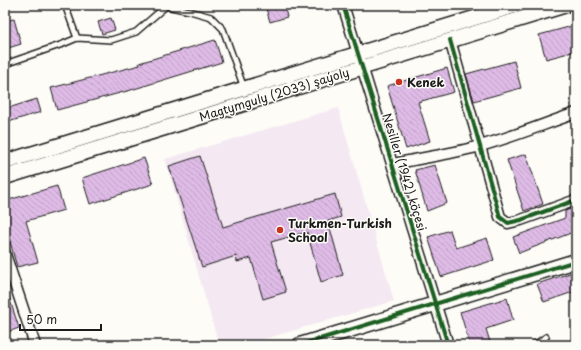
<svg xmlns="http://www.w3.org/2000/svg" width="581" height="350" font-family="'Playpen Sans',sans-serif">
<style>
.built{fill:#f4e8f2}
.building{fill:url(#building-back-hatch);stroke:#1c1c1c}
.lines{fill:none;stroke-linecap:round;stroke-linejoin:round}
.lane-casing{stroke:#1c1c1c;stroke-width:8}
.street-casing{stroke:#1c1c1c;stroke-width:13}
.secondary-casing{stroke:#1c1c1c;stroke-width:17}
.lane{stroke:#fdfcf7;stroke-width:5}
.street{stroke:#fdfcf7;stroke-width:10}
.secondary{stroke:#fdfcf7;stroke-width:14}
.cycleway-casing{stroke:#fdfcf7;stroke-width:6}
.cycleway{stroke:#1b5e20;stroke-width:4}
.poi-dot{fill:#c8321e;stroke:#fdfcf7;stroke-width:1.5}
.labels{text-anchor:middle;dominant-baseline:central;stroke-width:3;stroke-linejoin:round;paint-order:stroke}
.poi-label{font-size:12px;font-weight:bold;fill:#1c1c1c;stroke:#fdfcf7;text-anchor:start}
.street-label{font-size:12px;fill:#1c1c1c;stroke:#fdfcf7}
</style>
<defs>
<pattern id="building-back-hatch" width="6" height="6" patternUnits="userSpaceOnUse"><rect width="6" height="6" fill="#debbe6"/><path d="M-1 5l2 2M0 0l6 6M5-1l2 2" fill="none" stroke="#bea0c5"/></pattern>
</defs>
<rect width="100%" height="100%" fill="#fdfcf7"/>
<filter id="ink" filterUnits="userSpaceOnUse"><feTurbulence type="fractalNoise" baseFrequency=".025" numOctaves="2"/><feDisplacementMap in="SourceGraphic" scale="8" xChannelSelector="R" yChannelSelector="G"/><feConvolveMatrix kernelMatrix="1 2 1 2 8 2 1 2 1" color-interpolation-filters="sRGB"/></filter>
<g filter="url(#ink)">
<path class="built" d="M338 108 394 301 244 345H219L165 159Z"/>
<g class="building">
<path d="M265 5H284L287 17 270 22Z"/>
<path d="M111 18 115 30 102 34 98 22Z"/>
<path d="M14 19 21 44 5 49V21Z"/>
<path d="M576 25V51L546 59 539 35Z"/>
<path d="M215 40 222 62 131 90 57 110 51 88 140 65 139 63Z"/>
<path d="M514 61 521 88 474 101 466 74Z"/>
<path d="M447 68 454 92 418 102 430 141 406 149 387 86Z"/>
<path d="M37 99 41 112 5 123V109Z"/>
<path d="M526 154 543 204 524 211 507 160Z"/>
<path d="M200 156 223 227 335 194 341 217 328 221 343 275 321 282 307 232 271 242 286 292 263 299 251 258 237 262 236 256 202 267 169 166Z"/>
<path d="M144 158 153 184 90 204 82 178Z"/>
<path d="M435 165 447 203 427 211 415 170Z"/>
<path d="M57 186 64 210 26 221 38 262 17 267 5 224V201Z"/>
<path d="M576 207V231L519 253 513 237 565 218V211Z"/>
<path d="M450 230 456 248 487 238 494 260 441 277 428 237Z"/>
<path d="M576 271V291L544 302 537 284Z"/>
<path d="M5 291H7L19 328 5 333Z"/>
<path d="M507 298 513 320 486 329 491 345H470L460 312Z"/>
</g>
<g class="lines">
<g class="lane-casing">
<g id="lane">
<path d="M65 5 77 38"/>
<path d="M5 62 8 63 63 44 77 38 111 40 136 32 166 6 190 11 211 17 223 29 244 88"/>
<path d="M534 345 546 337"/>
</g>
</g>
<g class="street-casing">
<g id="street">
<path d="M343 5 448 345"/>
<path d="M450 40 500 217 508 223 521 220 576 200"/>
<path d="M393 164C422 158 451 154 480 146 513 137 544 124 576 113"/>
<path d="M5 254 35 345"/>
</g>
</g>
<g class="secondary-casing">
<g id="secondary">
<path d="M5 162 517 5"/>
<path d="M5 177 566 5"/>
<path d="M300 345 576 261"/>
</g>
</g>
<use href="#lane" class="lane"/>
<use href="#street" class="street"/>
<use href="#secondary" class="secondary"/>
<g class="cycleway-casing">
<g id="cycleway">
<path d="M343 5 448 345"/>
<path d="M450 40 500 217 508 223 521 220 576 200"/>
<path d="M300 345 576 261"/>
</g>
</g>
<use href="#cycleway" class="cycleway"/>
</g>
</g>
<g class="poi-dot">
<circle cx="399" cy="82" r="4"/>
<circle cx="280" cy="230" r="4"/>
</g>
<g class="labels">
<g class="poi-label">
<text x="407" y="82">Kenek</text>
<text x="288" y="223">Turkmen-Turkish<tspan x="288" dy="14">School</tspan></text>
</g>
<g class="street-label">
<text transform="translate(274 94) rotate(-17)">Magtymguly (2033) şaýoly</text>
<text transform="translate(405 172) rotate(73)">Nesiller (1942) köçesi</text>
</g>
</g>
<rect width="581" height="350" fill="none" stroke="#fdfcf7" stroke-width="20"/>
<rect x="10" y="10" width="561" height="330" fill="none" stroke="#1c1c1c" stroke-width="1.5" filter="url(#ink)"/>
<path d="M20 324v6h81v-6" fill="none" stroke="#1c1c1c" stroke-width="2"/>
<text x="26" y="324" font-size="12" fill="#1c1c1c" stroke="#fdfcf7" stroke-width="3" paint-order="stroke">50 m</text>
</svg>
